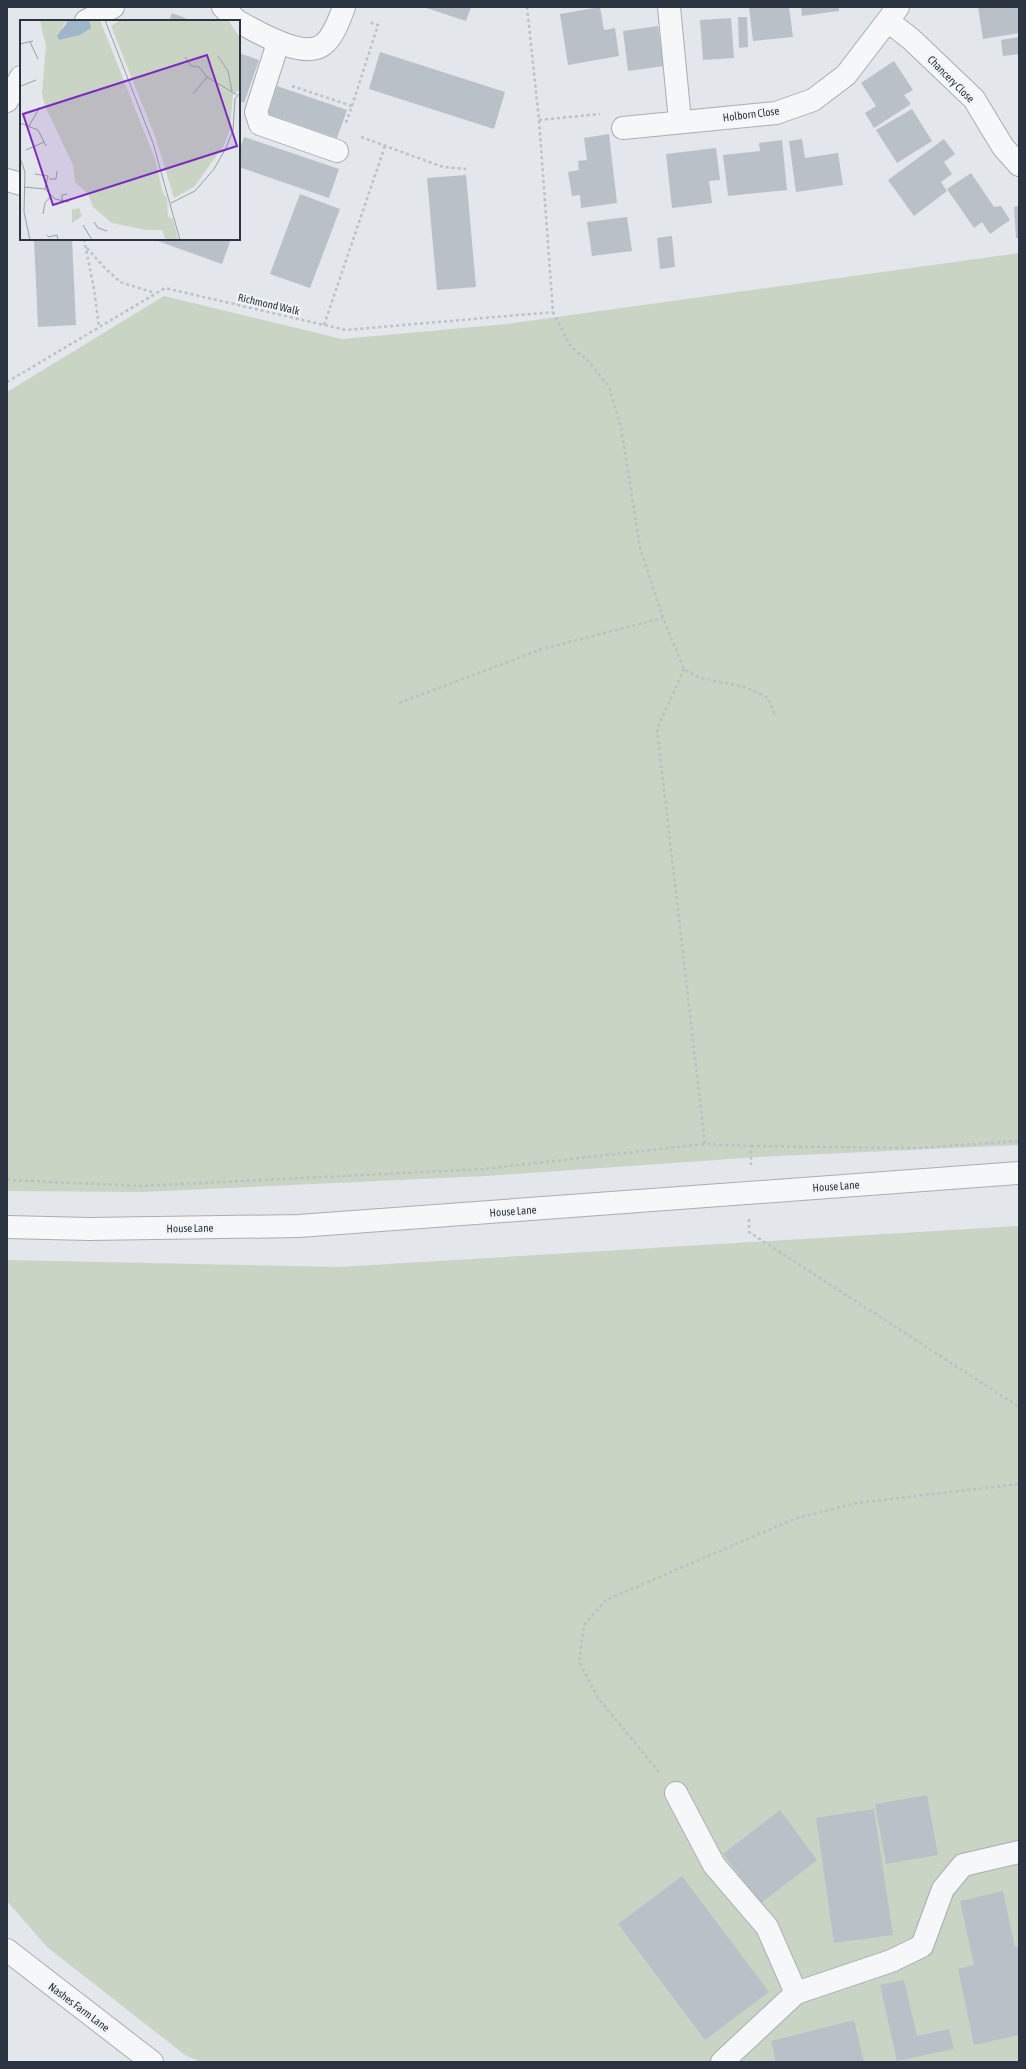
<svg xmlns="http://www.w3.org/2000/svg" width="1026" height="2069" font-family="'Asap Condensed',sans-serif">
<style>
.green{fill:#c9d4c4}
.building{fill:#bac0c7}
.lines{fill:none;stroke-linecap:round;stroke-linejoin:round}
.minor-casing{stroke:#a8adb5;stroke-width:24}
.path{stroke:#bcc1c6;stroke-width:2.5;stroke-dasharray:3 3;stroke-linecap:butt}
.minor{stroke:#f5f7f9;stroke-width:22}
.labels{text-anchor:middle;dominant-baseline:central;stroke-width:4;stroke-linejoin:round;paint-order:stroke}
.street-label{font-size:11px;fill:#2b3542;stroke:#f2f5f8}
.inset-road{fill:none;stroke:#999fa7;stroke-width:1}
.view{fill:#7b2cbf;fill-opacity:0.15;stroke:#7b2cbf;stroke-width:2}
.inset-edge{fill:none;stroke:#2b3542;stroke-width:2}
</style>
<rect width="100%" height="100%" fill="#e3e6eb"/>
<g class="green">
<path d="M1019 253V1145L759 1157 485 1176 141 1192 7 1191V392L164 296 342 339 507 324Z"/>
<path d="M1019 1226V2062H201L185 2055 47 1947 7 1901V1260L338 1267Z"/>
</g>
<g class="building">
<path d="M423 7H471L466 21Z"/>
<path d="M600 7 604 30 615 28 619 56 568 65 560 14Z"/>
<path d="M749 7H789L793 37 753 41Z"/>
<path d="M801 7H839V11L802 16Z"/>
<path d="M978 7H1019V33L983 39Z"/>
<path d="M172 13 193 21H169Z"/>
<path d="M738 17H747L748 47 739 48Z"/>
<path d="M731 18 734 58 703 60 700 20Z"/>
<path d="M658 26 664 66 628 71 623 31Z"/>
<path d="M1019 37V54L1003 56 1001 40Z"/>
<path d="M380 52 505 92 494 129 369 89Z"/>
<path d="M239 53 259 60 244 103 239 101Z"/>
<path d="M894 61 913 90 904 95 911 104 874 128 865 113 876 106 861 83Z"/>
<path d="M277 86 347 110 337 138 268 114Z"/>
<path d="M912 109 932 141 897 163 876 130Z"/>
<path d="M609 134 617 203 581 208 580 195 572 196 568 172 579 170 578 161 587 160 584 138Z"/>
<path d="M244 137 339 169 329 198 239 167V151Z"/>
<path d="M802 139 805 158 838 153 843 185 796 192 789 141Z"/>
<path d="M944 139 955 154 944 162 952 174 941 182 947 191 914 216 888 180Z"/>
<path d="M782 140 787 190 728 196 723 155 760 151 759 143Z"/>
<path d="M716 148 720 180 709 181 712 203 672 208 666 154Z"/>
<path d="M971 173 994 207 1001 206 1010 220 990 234 982 222 974 228 947 189Z"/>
<path d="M466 175 476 287 437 290 427 178Z"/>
<path d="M300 194 340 209 310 288 270 274Z"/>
<path d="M1019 206V238H1016L1014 207Z"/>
<path d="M627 217 632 251 592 256 587 222Z"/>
<path d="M672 236 675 267 660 269 657 238Z"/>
<path d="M34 239H72L76 325 38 327Z"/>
<path d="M152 239H231L222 264Z"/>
<path d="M927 1795 938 1855 886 1864 875 1804Z"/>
<path d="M874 1809 893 1935 834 1943 816 1818Z"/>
<path d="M780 1810 817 1860 761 1903 723 1854Z"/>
<path d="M682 1876 769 1992 705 2040 618 1924Z"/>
<path d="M1003 1891 1015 1947 1019 1946V2035L974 2045 958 1969 974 1965 960 1901Z"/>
<path d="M904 1980 917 2036 949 2029 954 2049 897 2061 880 1985Z"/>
<path d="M854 2020 864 2062H776L771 2041Z"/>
</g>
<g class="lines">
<g class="minor-casing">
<g id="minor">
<path d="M223 7 237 21"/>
<path d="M669 7 680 121"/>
<path d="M86 21 113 7"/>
<path d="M888 21 911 39 974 99 1003 147 1019 165"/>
<path d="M239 22C258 32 306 62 325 43 334 35 340 18 344 7"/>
<path d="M278 43 256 112 260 124 337 151"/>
<path d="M7 101 21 77"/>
<path d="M623 128 776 113 813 100 846 75 898 7"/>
<path d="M7 180 21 184"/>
<path d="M7 1227 89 1229 299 1226 1019 1173"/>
<path d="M676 1793 714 1865 767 1927 796 1993"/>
<path d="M7 1950 152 2062"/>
<path d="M722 2062 796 1993 891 1961 922 1946 943 1889 963 1865 1019 1852"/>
</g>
</g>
<g class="path">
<path d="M527 7 539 120 553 312 571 347 587 359 609 387 621 427 640 548 663 618 684 669 700 678 745 687 768 698 776 717"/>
<path d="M292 86 352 106 345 125"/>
<path d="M352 106 378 25 368 22"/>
<path d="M539 120 600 114"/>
<path d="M361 137 443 167 466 169"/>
<path d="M84 239 94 289 99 327"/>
<path d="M87 248 103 266 120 282 155 293"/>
<path d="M324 325 385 146"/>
<path d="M7 382 165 288 346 330 553 312"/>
<path d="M684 669 657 729 705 1144 751 1146V1165"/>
<path d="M399 703 542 649 663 618"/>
<path d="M751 1146 916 1148 1019 1141"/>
<path d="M7 1180 141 1186 483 1169 705 1144"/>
<path d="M749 1219V1232L1019 1407"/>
<path d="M659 1772 598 1698 579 1661 584 1625 606 1600 794 1519 856 1503 1019 1484"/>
</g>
<use href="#minor" class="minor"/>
</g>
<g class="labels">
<g class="street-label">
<text transform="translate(951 79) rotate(45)">Chancery Close</text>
<text transform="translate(751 114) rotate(-7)">Holborn Close</text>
<text transform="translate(269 304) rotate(13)">Richmond Walk</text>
<text transform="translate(836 1186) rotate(-4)">House Lane</text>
<text transform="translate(513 1211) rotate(-4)">House Lane</text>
<text transform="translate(190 1228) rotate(-1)">House Lane</text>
<text transform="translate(79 2007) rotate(37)">Nashes Farm Lane</text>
</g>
</g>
<g transform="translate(20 20)">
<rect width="220" height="220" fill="#e3e6eb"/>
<path d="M20 0H50L43 5 41 14 43 19 51 17 69 0H80L135 139 143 173 147 178 148 196 153 199 158 220H146L142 210H126L92 203 73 187 68 174 55 162 53 145 25 86 22 73 26 26ZM101 0H208L220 18V70L213 74 210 110 204 125 174 167 154 178 136 119 91 6ZM59 188 62 196 52 203V189Z" fill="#c9d4c4"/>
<path d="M49 0H69L71 8 60 15 39 20 37 16Z" fill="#9fb6ca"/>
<path class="inset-road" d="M85 0 133 123 160 220M10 22 18 39M0 24 13 21M198 36 208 51 212 71M165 37 171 46 179 47 187 57 217 75M1 66 16 60M173 74 187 57M0 103 18 110 26 126M9 106 20 87M6 130 24 122M0 138 5 152 4 192 10 220M15 154 28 156 25 169M29 159H36L37 151M4 167 25 169 35 179 49 182M42 182V175L47 174M151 183 175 171 194 149 206 128 213 110 215 79 220 73M23 194 25 183 31 176M74 202 78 208 87 211M63 205 72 220M27 215 29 217 37 215 38 220"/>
<path class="view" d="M187 35 217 126 33 185 3 94Z"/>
<rect width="220" height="220" class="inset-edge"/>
</g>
<rect width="1026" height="2069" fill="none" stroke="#2b3542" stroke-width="16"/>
</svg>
